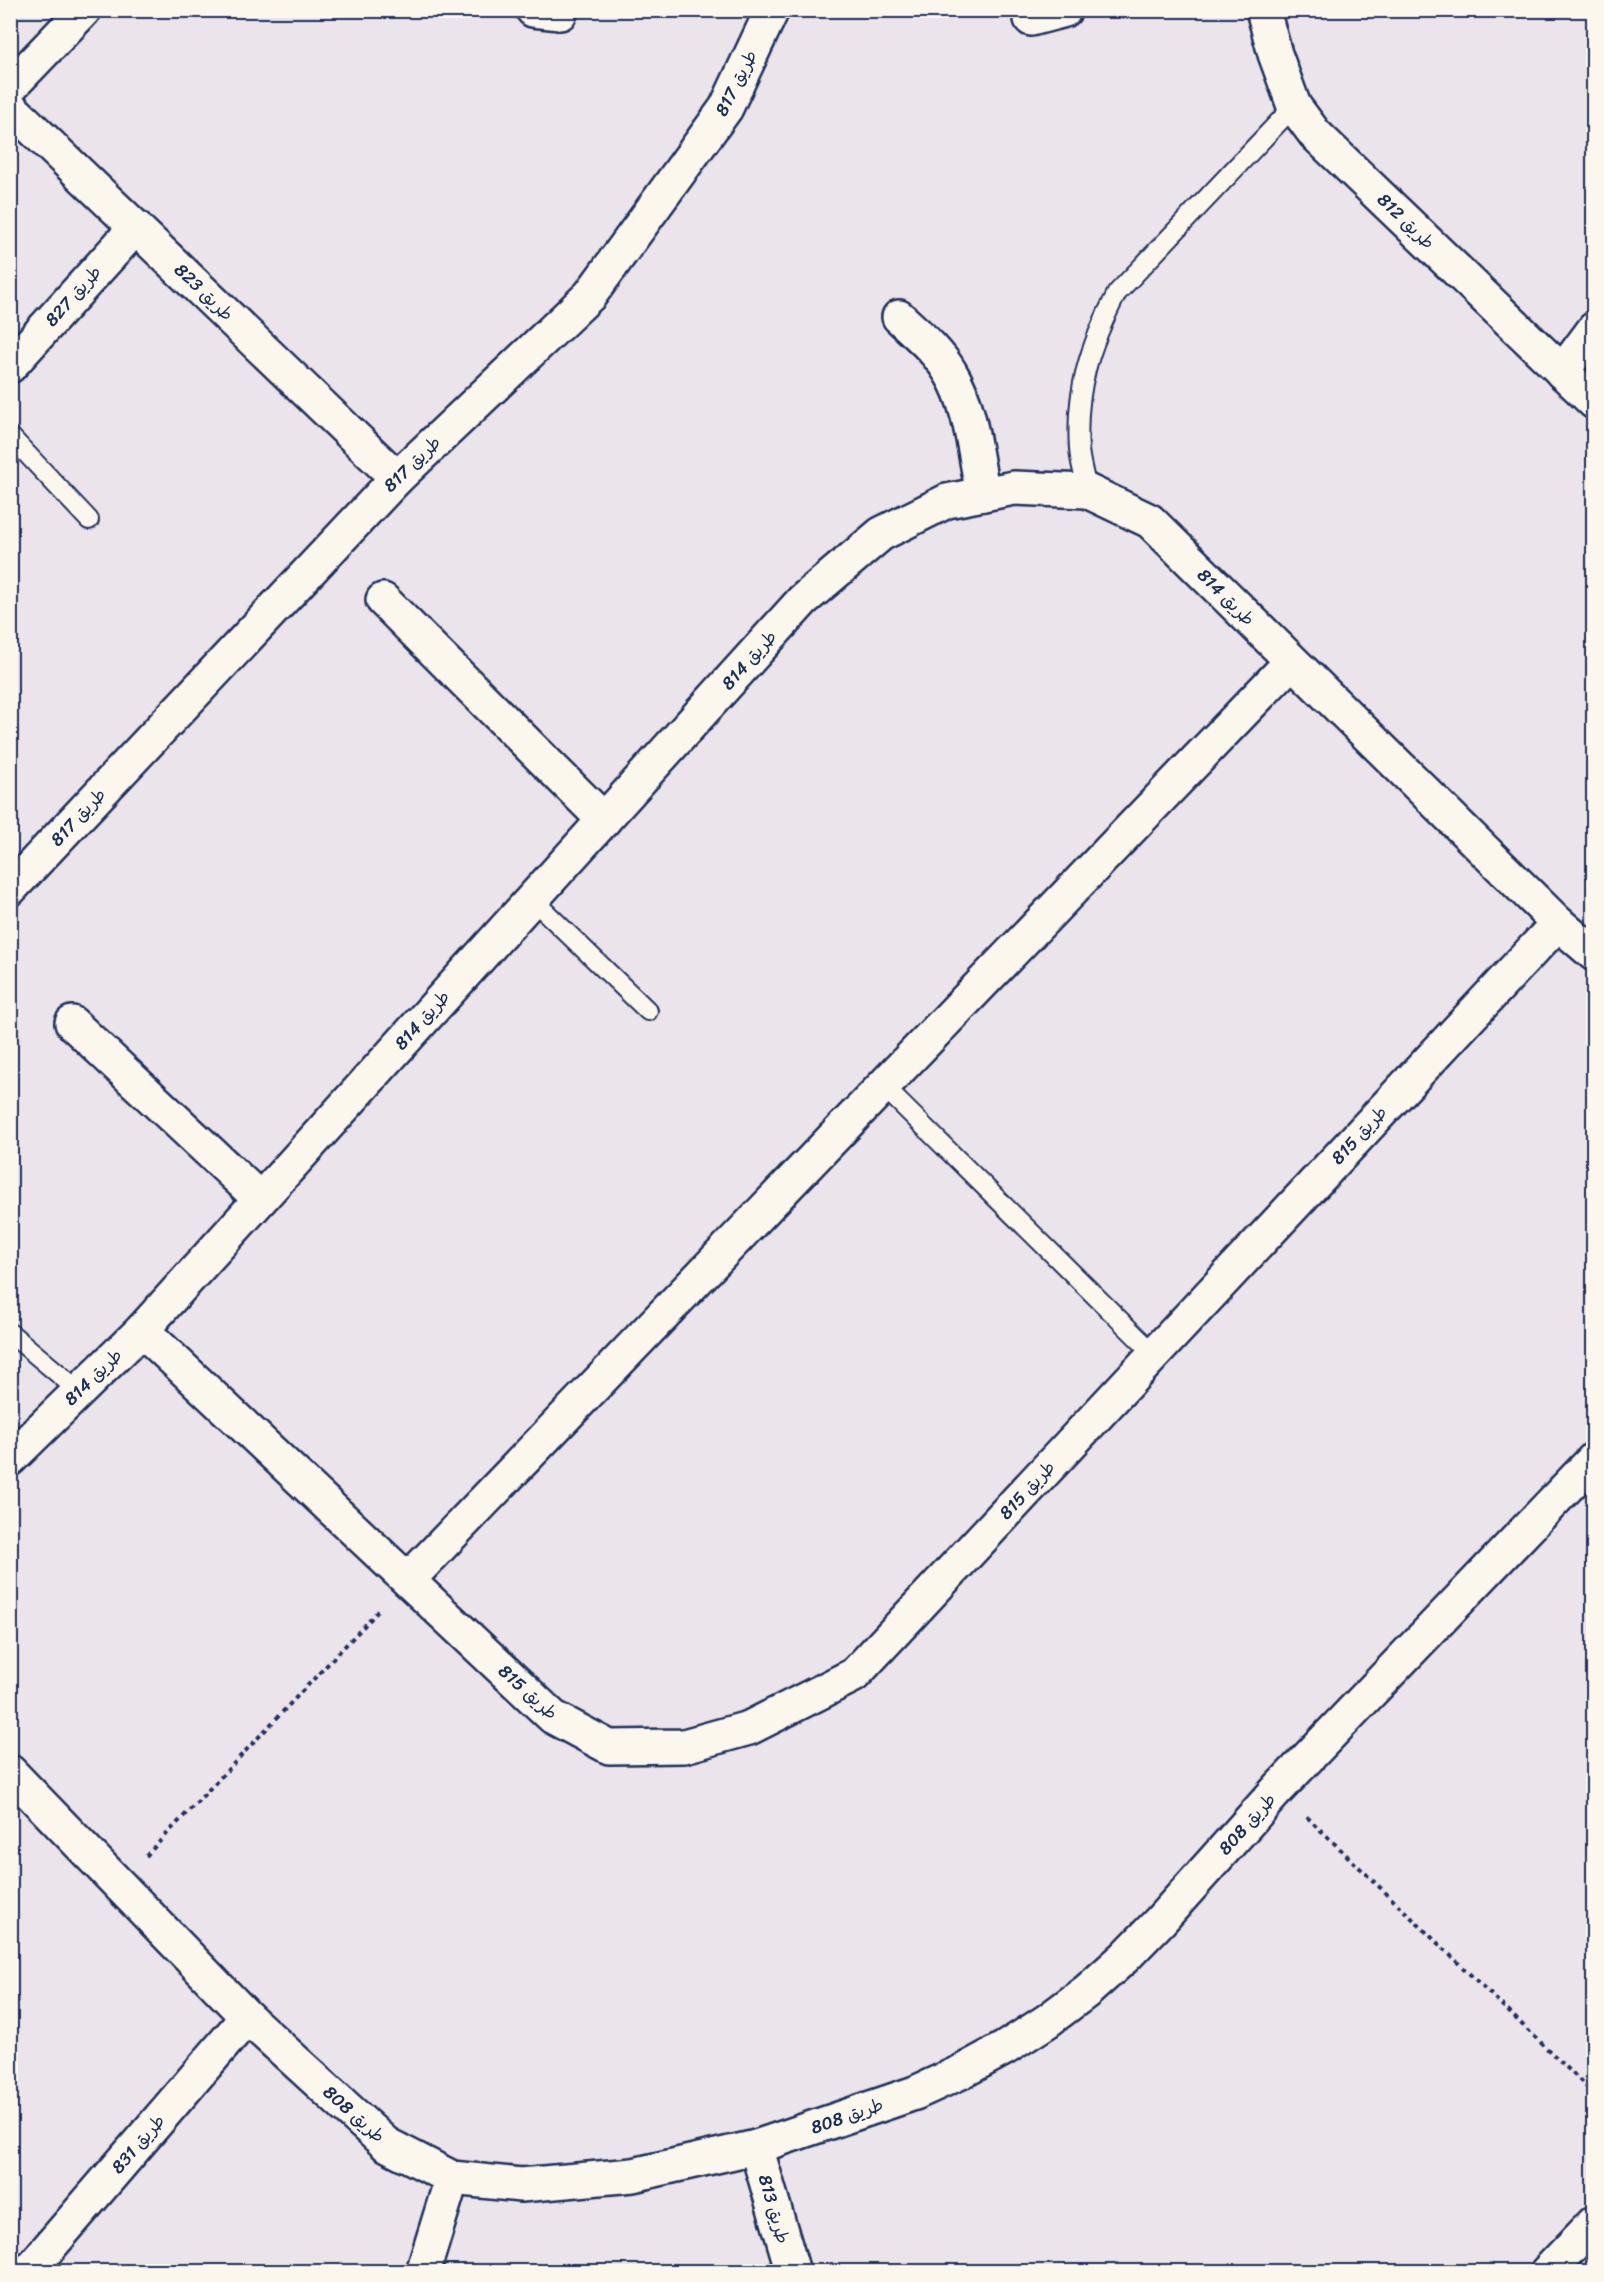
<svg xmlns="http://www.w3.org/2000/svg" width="1604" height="2282" font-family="Sriracha,'Playpen Sans Arabic',sans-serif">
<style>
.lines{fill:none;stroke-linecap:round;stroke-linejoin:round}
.lane-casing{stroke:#1b2f5e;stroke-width:22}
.street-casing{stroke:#1b2f5e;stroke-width:38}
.secondary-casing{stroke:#1b2f5e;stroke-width:38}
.path{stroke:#1b2f5e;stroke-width:4;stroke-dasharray:4.5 4.5;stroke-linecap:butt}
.lane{stroke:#fbf7ec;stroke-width:18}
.street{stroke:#fbf7ec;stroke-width:33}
.secondary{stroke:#fbf7ec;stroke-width:33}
.labels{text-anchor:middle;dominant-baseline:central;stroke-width:6;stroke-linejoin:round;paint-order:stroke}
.street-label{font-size:18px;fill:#1b2f5e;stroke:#fbf7ec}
</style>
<rect width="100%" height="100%" fill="#ece4eb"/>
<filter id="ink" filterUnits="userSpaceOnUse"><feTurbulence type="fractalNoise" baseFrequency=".0167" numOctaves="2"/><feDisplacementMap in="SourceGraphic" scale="12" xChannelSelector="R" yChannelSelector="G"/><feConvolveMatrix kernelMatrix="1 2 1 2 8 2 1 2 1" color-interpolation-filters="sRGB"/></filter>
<g filter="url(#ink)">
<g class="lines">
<g class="lane-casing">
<g id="lane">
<path d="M10 436 89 520"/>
<path d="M1087 491C1085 477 1080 463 1079 449 1075 390 1090 345 1117 293L1294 106"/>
<path d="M532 899 648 1011"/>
<path d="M882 1085 1154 1354"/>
<path d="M10 1333 79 1391"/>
</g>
</g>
<g class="street-casing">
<g id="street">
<path d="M533 10 560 13"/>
<path d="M1263 10 1275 54 1294 106 1315 134 1594 402"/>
<path d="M1031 19 1065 10"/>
<path d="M10 87 84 10"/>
<path d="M10 107 397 478"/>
<path d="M899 317C917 334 937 350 950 372 971 405 975 456 983 494"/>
<path d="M10 366 136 227"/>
<path d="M1562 372 1594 329"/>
<path d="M383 600 604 820"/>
<path d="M72 1023 260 1199"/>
<path d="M142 1330 553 1717 609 1747 684 1746 749 1728 854 1675 1558 923"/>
<path d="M10 1459 142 1330 803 600 881 534 947 501 1014 488 1087 491 1150 521 1558 923 1594 954"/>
<path d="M408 1580 1291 662"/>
<path d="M10 1772 247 2017 386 2144 452 2178 521 2185 633 2175 756 2147 915 2093 961 2072 1005 2048 1047 2021 1087 1991 1125 1957 1160 1921 1278 1789 1594 1459"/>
<path d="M756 2147 793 2272"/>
<path d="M28 2272 247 2017"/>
<path d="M423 2272 452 2178"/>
<path d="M1547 2272 1594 2223"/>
</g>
</g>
<g class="secondary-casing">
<path id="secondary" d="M10 889 397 478 590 295 726 108 772 10"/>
</g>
<g class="path">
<path d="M1307 1817 1594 2094"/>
<path d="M146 1856 380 1609"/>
</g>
<use href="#lane" class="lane"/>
<use href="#street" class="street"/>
<use href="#secondary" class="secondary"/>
</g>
</g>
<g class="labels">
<g class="street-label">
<text transform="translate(736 83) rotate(-63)">طريق 817</text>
<text transform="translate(1406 221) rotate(44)">طريق 812</text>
<text transform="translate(204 292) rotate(44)">طريق 823</text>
<text transform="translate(73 296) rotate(-48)">طريق 827</text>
<text transform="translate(412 464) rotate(-44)">طريق 817</text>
<text transform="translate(1226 597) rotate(45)">طريق 814</text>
<text transform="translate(749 660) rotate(-48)">طريق 814</text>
<text transform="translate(78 817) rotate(-47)">طريق 817</text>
<text transform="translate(422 1020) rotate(-48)">طريق 814</text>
<text transform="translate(1359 1135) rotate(-47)">طريق 815</text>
<text transform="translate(93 1377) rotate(-44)">طريق 814</text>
<text transform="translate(1027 1490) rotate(-47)">طريق 815</text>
<text transform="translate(528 1692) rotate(42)">طريق 815</text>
<text transform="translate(1247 1824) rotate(-48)">طريق 808</text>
<text transform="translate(354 2114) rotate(42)">طريق 808</text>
<text transform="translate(847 2116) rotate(-19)">طريق 808</text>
<text transform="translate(138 2144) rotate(-49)">طريق 831</text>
<text transform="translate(774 2209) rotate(74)">طريق 813</text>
</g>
</g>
<rect width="1604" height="2282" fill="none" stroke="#fbf7ec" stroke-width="36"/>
<rect x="18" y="18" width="1568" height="2246" fill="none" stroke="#1b2f5e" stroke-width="2" filter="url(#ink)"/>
</svg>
